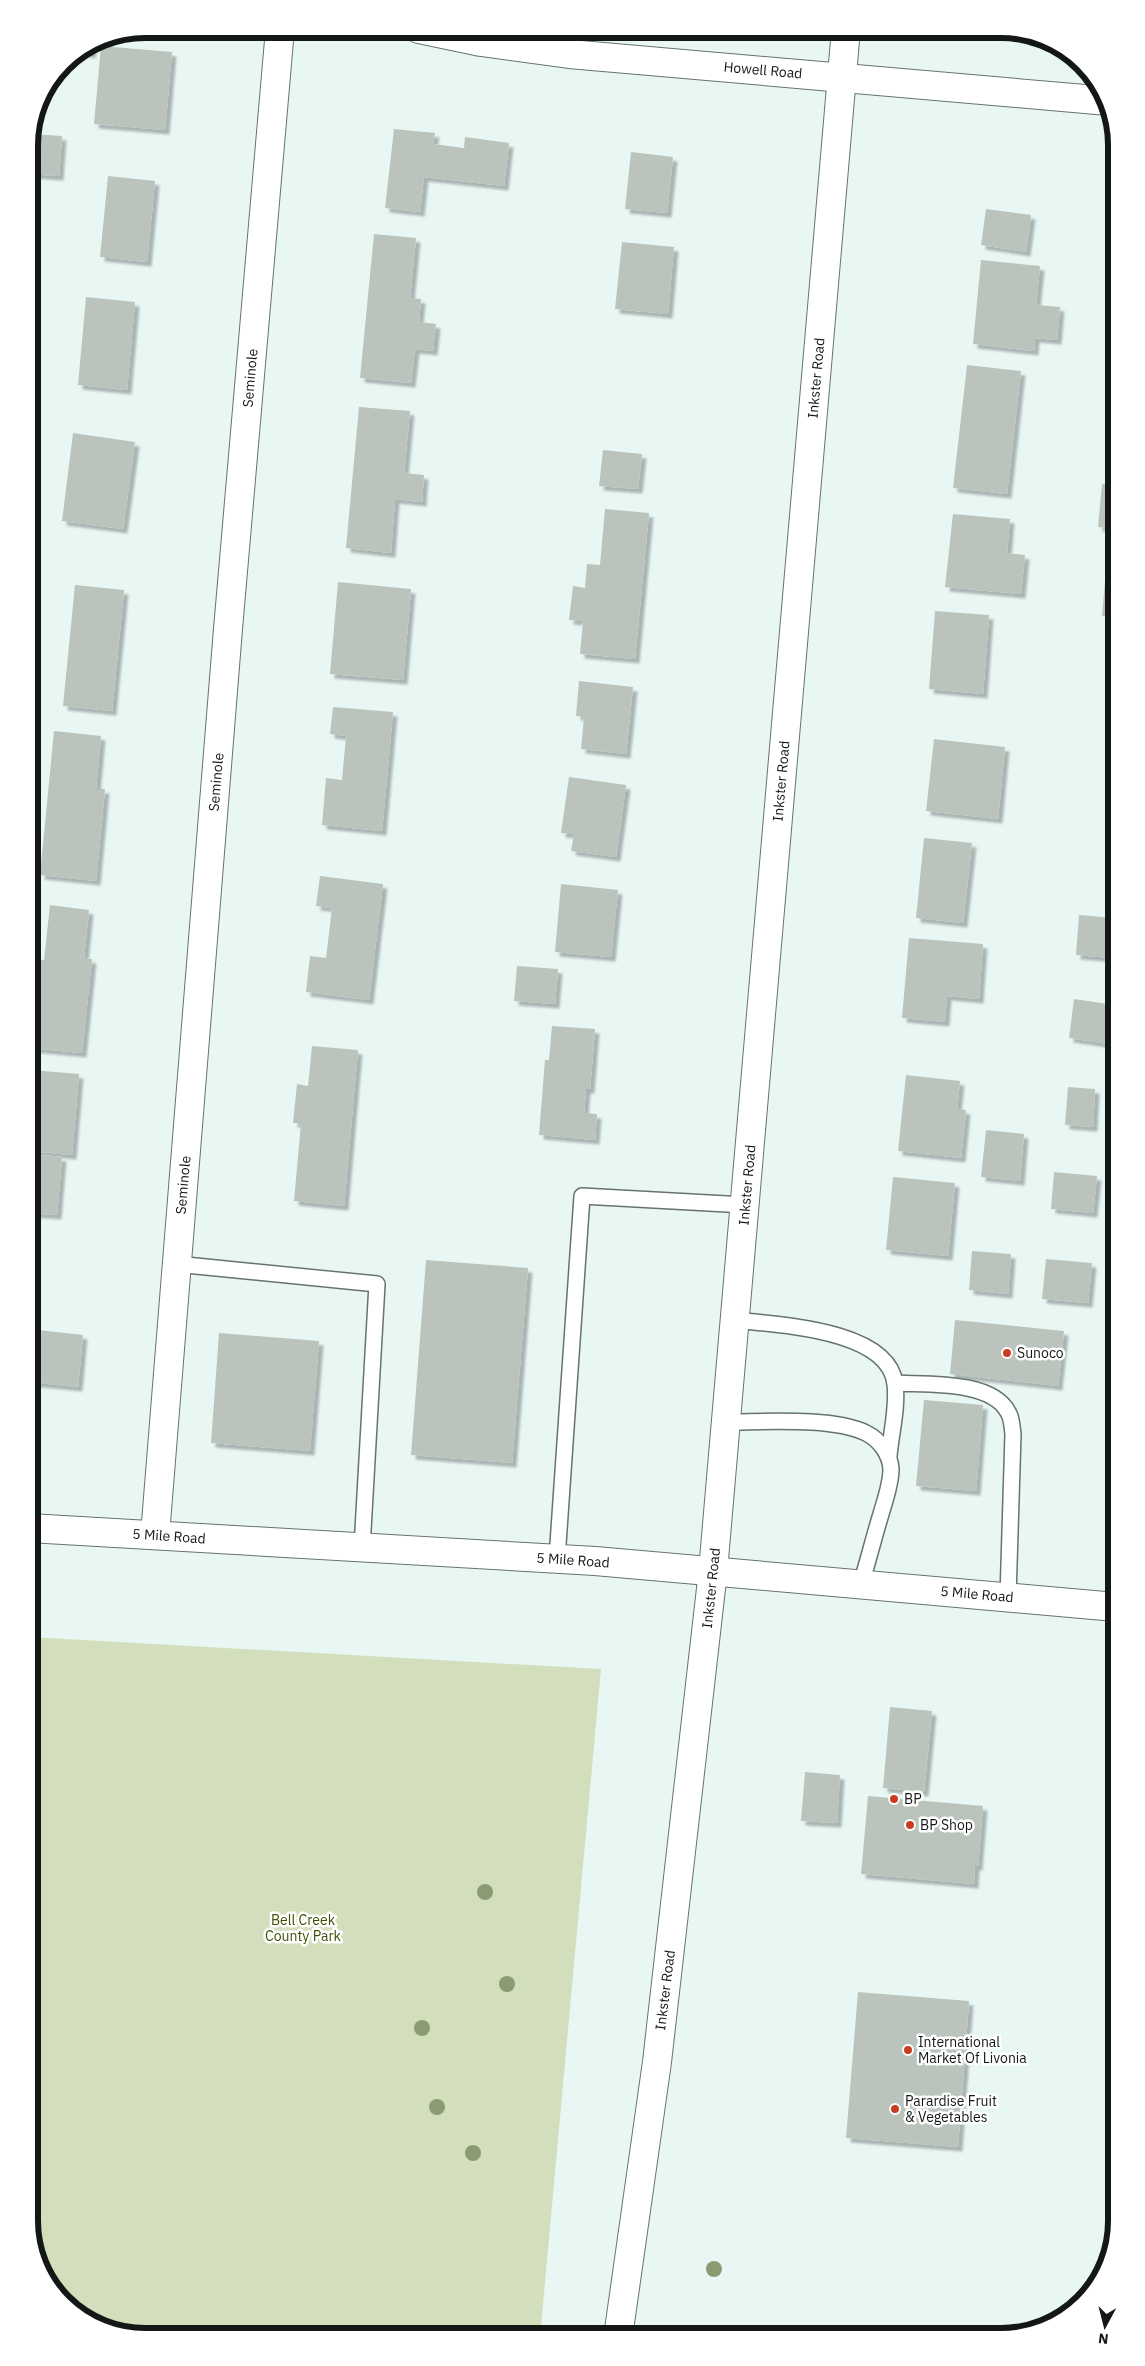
<svg xmlns="http://www.w3.org/2000/svg" width="1145" height="2366" font-family="'IBM Plex Sans',sans-serif">
<style>
.green{fill:#d3dfbc}
.building{fill:#bac4bc;filter:url(#shadow)}
.lines{fill:none;stroke-linecap:round;stroke-linejoin:round}
.service-casing{stroke:#667370;stroke-width:18}
.minor-casing{stroke:#667370;stroke-width:30}
.secondary-casing{stroke:#667370;stroke-width:30}
.service{stroke:#fff;stroke-width:15}
.minor{stroke:#fff;stroke-width:28}
.secondary{stroke:#fff;stroke-width:28}
.tree{fill:#8b9b71}
.poi-dot{fill:#c93e23;stroke:#fff;stroke-width:2}
.labels{text-anchor:middle;dominant-baseline:central;stroke-width:5;stroke-linejoin:round;paint-order:stroke}
.street-label{font-size:14px;fill:#131817;stroke:#fff}
.poi-label{font-size:14px;fill:#131817;stroke:#fff;text-anchor:start}
.park-label{font-size:14px;fill:#3f4f05;stroke:#fff}
.rim{fill:none;stroke:#131817;stroke-width:6}
</style>
<defs>
<filter id="shadow"><feDropShadow dx="4.5" dy="4.5" stdDeviation="1" flood-color="#0004"/></filter>
</defs>
<rect width="100%" height="100%" fill="#e8f7f4"/>
<path class="green" d="M29 1637 601 1669 540 2337H137L74 2314 37 2266 29 2221Z"/>
<g class="building">
<path d="M93 43 91 54 78 52Z"/>
<path d="M101 46 172 52 165 130 94 124Z"/>
<path d="M394 129 435 133 433 144 464 148 465 137 509 143 504 186 424 177 420 212 385 208Z"/>
<path d="M30 134 62 136 59 176 29 174Z"/>
<path d="M631 152 673 157 667 213 625 209Z"/>
<path d="M108 176 155 181 147 262 100 257Z"/>
<path d="M986 209 1031 215 1026 252 981 245Z"/>
<path d="M374 234 416 238 410 298 421 299 419 322 436 324 433 351 415 349 411 383 360 378Z"/>
<path d="M622 242 674 247 668 314 615 309Z"/>
<path d="M981 260 1040 266 1036 305 1060 307 1057 340 1035 338 1034 351 973 344Z"/>
<path d="M86 297 135 302 127 390 78 385Z"/>
<path d="M967 365 1021 371 1007 494 953 488Z"/>
<path d="M1113 392H1116V435L1110 434Z"/>
<path d="M359 407 410 411 404 473 424 475 422 502 395 499 391 553 346 548Z"/>
<path d="M73 433 135 442 123 529 62 521Z"/>
<path d="M603 450 642 454 638 489 599 486Z"/>
<path d="M1102 484 1116 486V529L1098 527Z"/>
<path d="M605 509 649 513 635 659 580 654 583 621 569 620 573 586 585 588 587 564 600 565Z"/>
<path d="M953 514 1010 519 1007 553 1025 555 1021 594 945 587Z"/>
<path d="M1105 580 1116 581V617L1102 616Z"/>
<path d="M338 582 411 589 403 680 330 674Z"/>
<path d="M75 585 124 590 112 711 63 706Z"/>
<path d="M935 611 989 615 983 694 929 689Z"/>
<path d="M579 681 633 687 626 754 581 749 584 717 576 716Z"/>
<path d="M333 707 393 712 382 831 322 825 326 778 342 780 346 736 330 734Z"/>
<path d="M54 731 101 736 96 789H105L96 881 40 875Z"/>
<path d="M934 739 1005 747 998 819 926 811Z"/>
<path d="M569 777 626 785 616 857 571 851 574 834 561 833Z"/>
<path d="M924 838 972 843 963 923 916 918Z"/>
<path d="M320 876 383 884 369 1000 306 992 310 956 326 958 332 908 316 906Z"/>
<path d="M561 884 618 890 611 957 555 952Z"/>
<path d="M50 905 89 910 84 958 92 959 82 1053 29 1048V986L33 959 44 960Z"/>
<path d="M1079 915 1115 918 1111 958 1076 955Z"/>
<path d="M909 938 983 944 979 999 947 996 945 1022 902 1018Z"/>
<path d="M517 966 558 969 555 1004 514 1001Z"/>
<path d="M1074 999 1115 1005 1109 1044 1069 1038Z"/>
<path d="M552 1026 595 1029 590 1089H586L584 1113 597 1114 595 1140 539 1135 545 1060H549Z"/>
<path d="M312 1046 358 1050 344 1206 294 1201 301 1123H293L297 1084 308 1086Z"/>
<path d="M32 1070 79 1074 72 1155 29 1151V1108Z"/>
<path d="M906 1075 960 1081 957 1109 966 1110 961 1158 898 1151Z"/>
<path d="M1068 1087 1095 1089 1093 1127 1065 1125Z"/>
<path d="M986 1130 1024 1134 1020 1181 981 1177Z"/>
<path d="M29 1154 62 1157 57 1215 29 1213Z"/>
<path d="M1054 1172 1097 1176 1093 1213 1051 1209Z"/>
<path d="M893 1177 955 1183 948 1256 886 1250Z"/>
<path d="M972 1251 1011 1254 1008 1294 969 1290Z"/>
<path d="M1046 1259 1092 1263 1088 1303 1042 1299Z"/>
<path d="M426 1260 528 1268 512 1463 411 1455Z"/>
<path d="M955 1320 1064 1331 1058 1386 950 1374Z"/>
<path d="M29 1329 83 1335 78 1387 29 1382Z"/>
<path d="M219 1333 319 1341 310 1451 211 1443Z"/>
<path d="M924 1400 983 1405 976 1491 916 1486Z"/>
<path d="M890 1707 932 1711 924 1792 883 1788Z"/>
<path d="M805 1772 840 1775 837 1823 801 1821Z"/>
<path d="M868 1796 983 1806 978 1866H975L974 1884 861 1874Z"/>
<path d="M858 1992 969 2001 958 2147 846 2138Z"/>
</g>
<g class="lines">
<g class="service-casing">
<g id="service">
<path d="M176 1264 377 1284 362 1548"/>
<path d="M735 1320C777 1325 889 1329 895 1384 898 1407 891 1433 889 1456"/>
<path d="M895 1383C927 1385 991 1380 1008 1412 1012 1418 1012 1427 1013 1434L1008 1597"/>
<path d="M726 1422C764 1422 833 1417 866 1433 880 1440 890 1454 891 1469 891 1484 885 1500 881 1514 874 1537 868 1561 861 1584"/>
<path d="M557 1559 582 1196 745 1205"/>
</g>
</g>
<g class="minor-casing">
<g id="minor">
<path d="M419 29 481 42 569 54 1108 101"/>
<path d="M155 1535 228 629 280 29"/>
</g>
</g>
<g class="secondary-casing">
<g id="secondary">
<path d="M29 1528 595 1561 1116 1607"/>
<path d="M618 2337 657 2062 713 1571 846 29"/>
</g>
</g>
<use href="#service" class="service"/>
<use href="#minor" class="minor"/>
<use href="#secondary" class="secondary"/>
</g>
<g class="tree">
<circle cx="485" cy="1892" r="8"/>
<circle cx="507" cy="1984" r="8"/>
<circle cx="422" cy="2028" r="8"/>
<circle cx="437" cy="2107" r="8"/>
<circle cx="473" cy="2153" r="8"/>
<circle cx="714" cy="2269" r="8"/>
</g>
<g class="poi-dot">
<circle cx="1007" cy="1353" r="5"/>
<circle cx="894" cy="1799" r="5"/>
<circle cx="910" cy="1825" r="5"/>
<circle cx="908" cy="2050" r="5"/>
<circle cx="895" cy="2109" r="5"/>
</g>
<g class="labels">
<g class="street-label">
<text transform="translate(763 70) rotate(5)">Howell Road</text>
<text transform="translate(250 378) rotate(-85)">Seminole</text>
<text transform="translate(816 378) rotate(-85)">Inkster Road</text>
<text transform="translate(781 781) rotate(-85)">Inkster Road</text>
<text transform="translate(216 782) rotate(-85)">Seminole</text>
<text transform="translate(183 1185) rotate(-85)">Seminole</text>
<text transform="translate(747 1185) rotate(-85)">Inkster Road</text>
<text transform="translate(169 1536) rotate(4)">5 Mile Road</text>
<text transform="translate(573 1560) rotate(4)">5 Mile Road</text>
<text transform="translate(711 1588) rotate(-84)">Inkster Road</text>
<text transform="translate(977 1594) rotate(5)">5 Mile Road</text>
<text transform="translate(665 1990) rotate(-83)">Inkster Road</text>
</g>
<g class="poi-label">
<text x="1017" y="1353">Sunoco</text>
<text x="904" y="1799">BP</text>
<text x="920" y="1825">BP Shop</text>
<text x="918" y="2042">International<tspan x="918" dy="16">Market Of Livonia</tspan></text>
<text x="905" y="2101">Parardise Fruit<tspan x="905" dy="16">&amp; Vegetables</tspan></text>
</g>
<g class="park-label">
<text x="303" y="1920">Bell Creek<tspan x="303" dy="16">County Park</tspan></text>
</g>
</g>
<path d="M0 0H1145V2366H0ZM145 38H1001A107 107 0 0 1 1108 145V2221A107 107 0 0 1 1001 2328H145A107 107 0 0 1 38 2221V145A107 107 0 0 1 145 38Z" fill="#fff" fill-rule="evenodd"/>
<path class="rim" d="M145 38H1001A107 107 0 0 1 1108 145V2221A107 107 0 0 1 1001 2328H145A107 107 0 0 1 38 2221V145A107 107 0 0 1 145 38Z"/>
<g transform="translate(1105 2326) rotate(187)" stroke="#ffffff" stroke-width="4" paint-order="stroke">
<path d="M0-4L9 19L0 12L-9 19Z" fill="#131817"/>
<text y="-8" font-size="14" font-weight="bold" text-anchor="middle" fill="#131817">N</text>
</g>
</svg>
